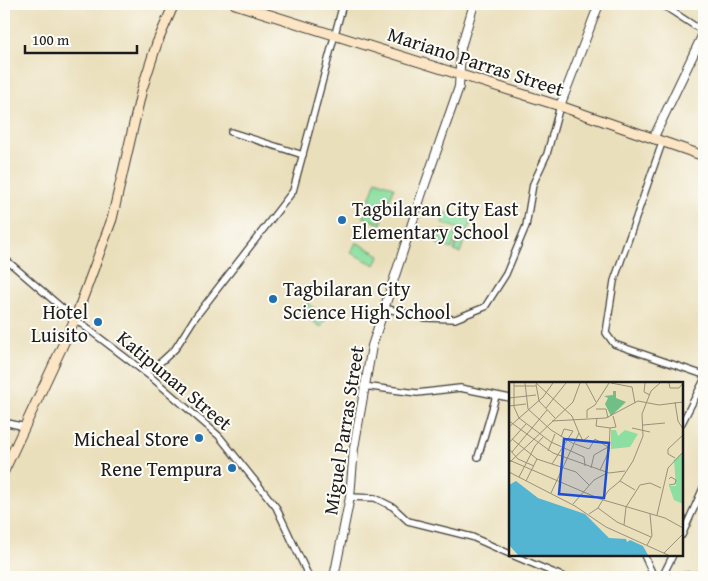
<svg xmlns="http://www.w3.org/2000/svg" width="708" height="581" font-family="'Gentium Book Plus',serif">
<style>
.green{fill:#8cdfa0;stroke:#547e5e}
.lines{fill:none;stroke-linecap:round;stroke-linejoin:round}
.minor-casing{stroke:#3b3934;stroke-width:8}
.tertiary-casing{stroke:#3b3934;stroke-width:10}
.secondary-casing{stroke:#3b3934;stroke-width:11}
.minor{stroke:#fff;stroke-width:5.5}
.tertiary{stroke:#fff;stroke-width:8}
.secondary{stroke:#fce5c4;stroke-width:9}
.poi-dot{fill:#1f6fb2;stroke:#fdfcf7;stroke-width:2}
.labels{text-anchor:middle;dominant-baseline:central;stroke-width:4;stroke-linejoin:round;paint-order:stroke}
.street-label{font-size:20px;fill:#1c1c1c;stroke:#fdfcf7}
.poi-label{font-size:20px;fill:#1c1c1c;stroke:#fdfcf7;text-anchor:end}
.inset-road{fill:none;stroke:#98917b;stroke-width:1}
.view{fill:#1d4ed8;fill-opacity:0.15;stroke:#1d4ed8;stroke-width:2.5}
.inset-edge{fill:none;stroke:#1c1c1c;stroke-width:2.5}
</style>
<rect width="100%" height="100%" fill="#fdfcf7"/>
<filter id="ink" filterUnits="userSpaceOnUse"><feTurbulence type="fractalNoise" baseFrequency=".02" numOctaves="2"/><feDisplacementMap in="SourceGraphic" scale="10" xChannelSelector="R" yChannelSelector="G"/><feConvolveMatrix kernelMatrix="1 2 1 2 8 2 1 2 1" color-interpolation-filters="sRGB"/></filter>
<filter id="wash" filterUnits="userSpaceOnUse"><feTurbulence type="fractalNoise" baseFrequency=".0096" numOctaves="4" result="noise"/><feDisplacementMap in="SourceGraphic" scale="20" xChannelSelector="R" yChannelSelector="G"/><feGaussianBlur stdDeviation="1.12" result="paint"/><feColorMatrix in="noise" values="0 0 0 0 0 0 0 0 0 0 0 0 0 0 0 0 0 1.4 0 .05"/><feComposite in="paint" operator="in"/></filter>
<g filter="url(#wash)">
<rect width="100%" height="100%" fill="#eadfbb"/>
<g class="green">
<path d="M376 180 394 187 381 224 363 217Z"/>
<path d="M446 212 472 220 468 232 442 223Z"/>
<path d="M442 230 449 232 444 246 437 244Z"/>
<path d="M450 233 457 235 452 249 445 247Z"/>
<path d="M459 236 465 238 460 253 454 251Z"/>
<path d="M356 242 380 255 375 265 351 253Z"/>
<path d="M306 302 327 318 321 327 299 312Z"/>
</g>
</g>
<g filter="url(#ink)">
<g class="lines">
<g class="minor-casing">
<g id="minor">
<path d="M661 4 704 32"/>
<path d="M231 132 303 155"/>
<path d="M662 143 614 281 606 333 614 344 704 375"/>
<path d="M4 258 75 319 151 377 219 436 276 507 309 577"/>
<path d="M384 308 425 318 455 319 485 307 506 274 526 226 533 184 547 154 560 106"/>
<path d="M145 372 162 361 175 349 194 319 293 191 343 4"/>
<path d="M363 386 417 393 460 388 510 398"/>
<path d="M4 422 25 427"/>
<path d="M682 423 704 380"/>
<path d="M478 457 496 396"/>
<path d="M350 497 375 498 393 507 408 521 472 537 510 554"/>
<path d="M682 535 704 486"/>
<path d="M512 555 564 577"/>
<path d="M644 555 654 577"/>
<path d="M662 577 673 555"/>
<path d="M668 577 704 574"/>
</g>
</g>
<g class="tertiary-casing">
<g id="tertiary">
<path d="M560 106 599 4"/>
<path d="M653 139 704 32"/>
<path d="M334 577 350 497 354 448 372 346 422 193 459 87 461 47 474 4"/>
</g>
</g>
<g class="secondary-casing">
<g id="secondary">
<path d="M235 4 560 106 704 156"/>
<path d="M4 471 75 319 112 219 142 89 157 43 174 4"/>
</g>
</g>
<use href="#minor" class="minor"/>
<use href="#tertiary" class="tertiary"/>
<use href="#secondary" class="secondary"/>
</g>
</g>
<g class="poi-dot">
<circle cx="342" cy="220" r="5"/>
<circle cx="273" cy="299" r="5"/>
<circle cx="98" cy="322" r="5"/>
<circle cx="199" cy="438" r="5"/>
<circle cx="232" cy="468" r="5"/>
</g>
<g class="labels">
<g class="street-label">
<text transform="translate(476 61) rotate(18)">Mariano Parras Street</text>
<text transform="translate(175 380) rotate(40)">Katipunan Street</text>
<text transform="translate(343 430) rotate(-81)">Miguel Parras Street</text>
</g>
<g class="poi-label">
<text x="352" y="208" text-anchor="start">Tagbilaran City East<tspan x="352" dy="23">Elementary School</tspan></text>
<text x="283" y="288" text-anchor="start">Tagbilaran City<tspan x="283" dy="23">Science High School</tspan></text>
<text x="88" y="311">Hotel<tspan x="88" dy="23">Luisito</tspan></text>
<text x="189" y="438">Micheal Store</text>
<text x="222" y="468">Rene Tempura</text>
</g>
</g>
<g transform="translate(509 382)">
<rect width="174" height="174" fill="#eadfbb"/>
<path d="M102 48H107L109 54 116 48 129 52 121 65 102 67ZM174 71V122L165 118 160 104H167L165 78Z" fill="#8cdfa0"/>
<path d="M104 9H107V16L117 20 102 34 96 22 99 16 95 14 104 13Z" fill="#71be86"/>
<path d="M7 99 29 116 76 132 100 156 117 157 118 160 121 158 134 164 139 173H9L0 163V103Z" fill="#54b5d3"/>
<path class="inset-road" d="M5 1V25L10 36 42 60 75 75 76 84M16 1 19 27 42 48 65 62M27 1 63 34 70 51 42 111M77 1 87 20M102 1 123 5 126 21M136 1 135 10 141 13M160 1 161 6H170L174 1M27 2 30 19 46 36M5 4H27M0 16 27 13M166 20 169 39 174 47M0 24 17 22M37 26 57 1M87 27H97L99 36M78 36V28L86 23 100 1M88 36 87 44 101 46M0 39 44 71 100 91 116 89M43 39 97 36 129 19 150 23 174 20M134 43 156 41M0 45 34 15 44 1M123 46 141 50M70 51 74 59 80 54M3 57 28 77 67 90 80 103M0 61 17 42M66 62 80 67 86 57 99 65M0 67 9 77 25 84M39 69 46 52M3 70 38 28M166 76 159 72V67L174 53M0 78 91 117 156 136 174 146M1 80 64 20 71 1M43 82 64 49 55 47 52 55M82 86 85 73 99 65M91 88 100 69 101 46 107 45 104 34M0 90 66 124 97 145 159 173M10 95 26 64 34 55M160 97 162 95 167 98 166 102 160 103M17 99 28 77M111 99 126 108M64 122 85 98 98 91M117 125 131 103 141 101 152 106M89 126 108 140 142 155M80 132 89 126 99 109 111 99 124 79 134 54 133 32 142 9 151 1M148 133 159 86 174 70M115 143 117 125M138 163 143 154 141 132M155 171 174 152"/>
<path class="view" d="M55 57 100 61 95 116 50 112Z"/>
<rect width="174" height="174" class="inset-edge"/>
</g>
<rect width="708" height="581" fill="none" stroke="#fdfcf7" stroke-width="20"/>
<path d="M25 45v8h112v-8" fill="none" stroke="#1c1c1c" stroke-width="2.5"/>
<text x="32" y="45" font-size="15" fill="#1c1c1c" stroke="#fdfcf7" stroke-width="4" paint-order="stroke">100 m</text>
</svg>
